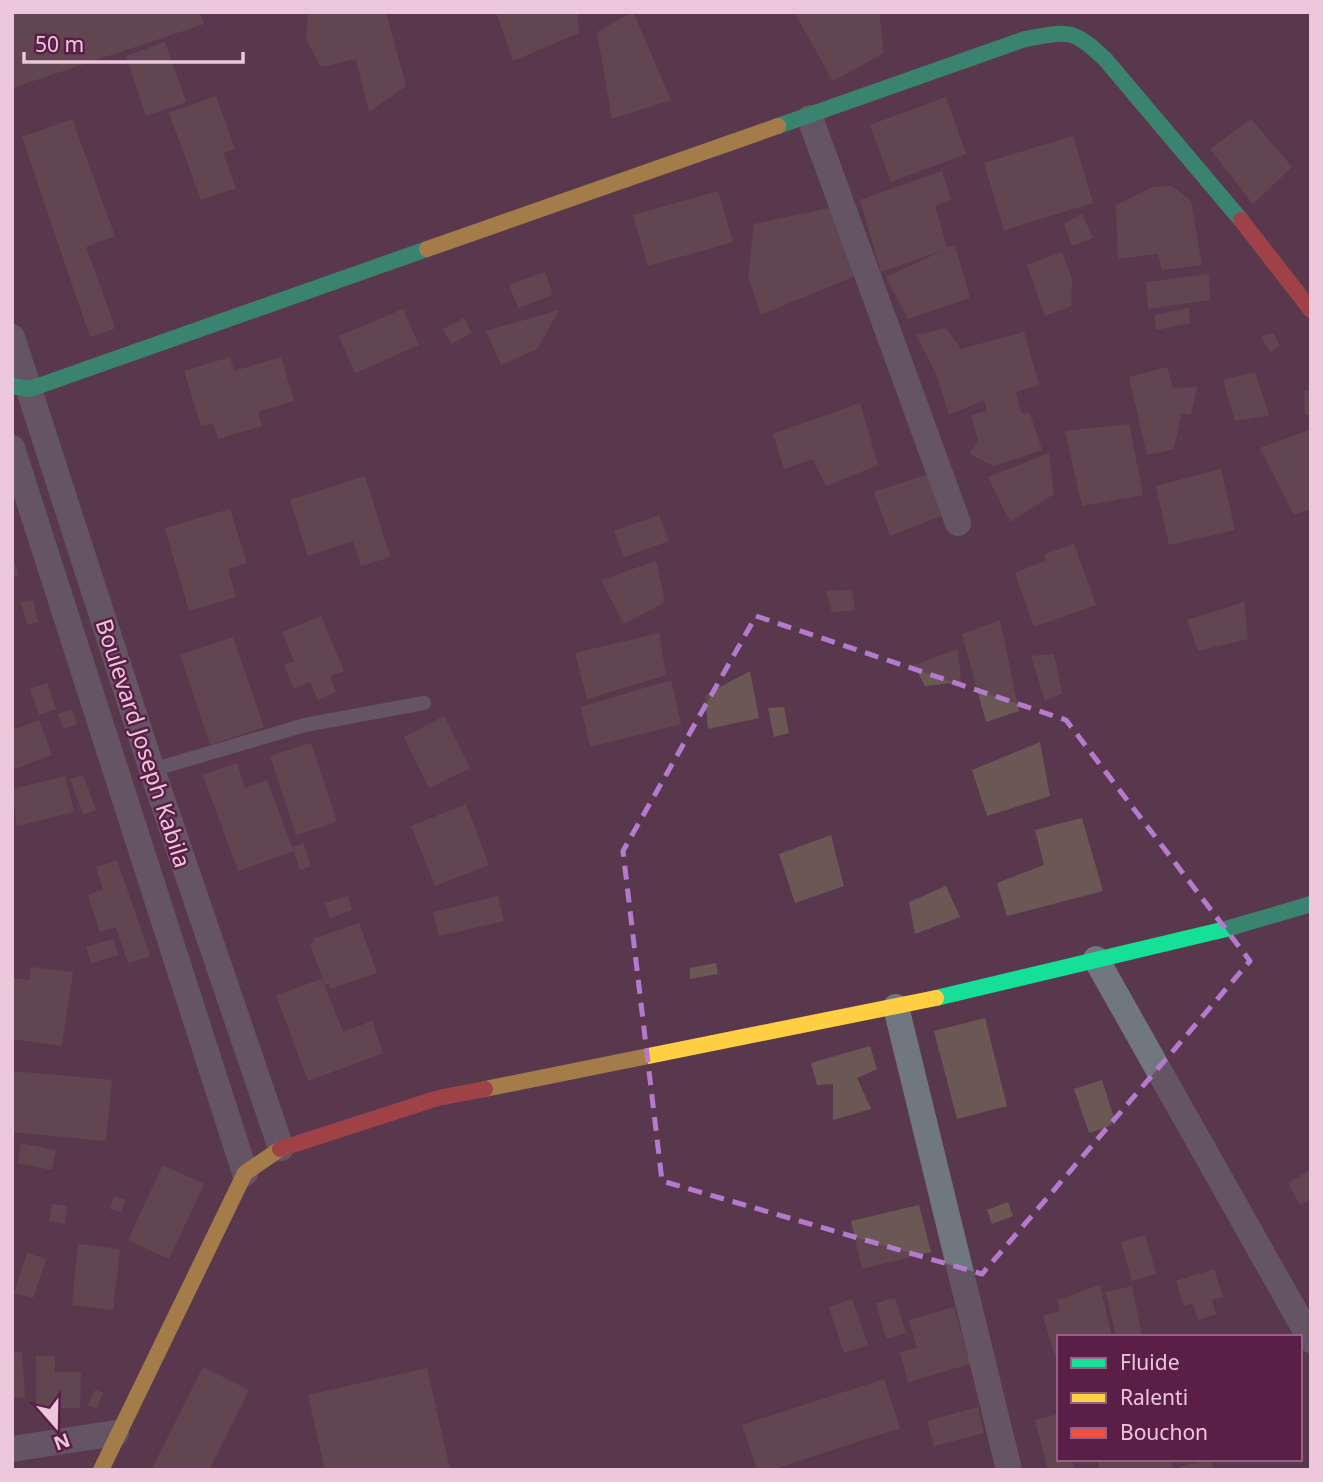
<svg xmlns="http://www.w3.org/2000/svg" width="1323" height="1482" font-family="'Noto Sans',sans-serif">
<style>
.building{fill:#6b5854}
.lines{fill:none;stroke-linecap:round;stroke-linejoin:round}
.lane{stroke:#71777e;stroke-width:14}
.street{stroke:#71777e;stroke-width:26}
.fast{stroke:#16e098;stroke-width:16}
.slow{stroke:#ffcf43;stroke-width:16}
.jam{stroke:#f24e42;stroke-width:16}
.marked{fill:none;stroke:#b47ace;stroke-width:5;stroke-dasharray:14 9;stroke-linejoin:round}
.labels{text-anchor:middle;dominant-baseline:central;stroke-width:5;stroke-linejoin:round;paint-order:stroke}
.street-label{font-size:23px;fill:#ecc7dc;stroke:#5b1f47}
</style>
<rect width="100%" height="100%" fill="#59384e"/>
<g class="building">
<path d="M12 12H200L204 24 12 88Z"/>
<path d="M308 12H386L406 86 369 112 356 59 321 67 306 39Z"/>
<path d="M496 12H577L579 33 513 61Z"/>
<path d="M633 12 671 100 612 119 597 32Z"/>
<path d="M794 12H879L884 53 833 81Z"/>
<path d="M165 42 186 102 146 116 126 56Z"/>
<path d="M216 96 235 149 223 153 236 188 201 200 169 113Z"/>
<path d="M946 97 966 154 891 182 870 125Z"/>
<path d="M72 119 115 236 86 247 114 324V329L90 337 22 137Z"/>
<path d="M1251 119 1292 167 1253 204 1210 149Z"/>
<path d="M1073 136 1093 203 1004 230 984 163Z"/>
<path d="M942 171 951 199 935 206 947 248 955 245 970 298 908 319 886 277 944 250 881 272 860 200Z"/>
<path d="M1172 186 1191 201 1202 265 1162 270 1158 254 1118 259 1116 205 1153 187Z"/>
<path d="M718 191 733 242 648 266 633 215Z"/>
<path d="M830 208 857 275 761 315 748 276 754 224Z"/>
<path d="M1082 214 1093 238 1072 246 1064 224Z"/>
<path d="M1062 252 1072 279 1071 306 1045 316 1027 265Z"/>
<path d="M545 272 553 295 518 308 509 285Z"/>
<path d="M1209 274 1210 300 1148 309 1146 282Z"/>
<path d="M1189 308 1190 323 1156 330 1154 315Z"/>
<path d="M403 309 419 345 355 373 339 336Z"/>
<path d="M559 310 537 349 501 365 486 331Z"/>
<path d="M464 318 472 333 451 344 443 329Z"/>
<path d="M946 328 961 349 1024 332 1039 385 1016 392 1021 413 1030 414 1042 450 994 466 969 454 978 441 971 415 987 411 984 400 949 415 937 376 916 335Z"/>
<path d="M1274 333 1280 346 1270 352 1261 336Z"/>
<path d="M230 357 234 371 281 357 294 401 258 412 262 426 218 439 213 423 201 426 184 371Z"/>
<path d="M1167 367 1173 388 1197 387 1191 414H1181L1174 449 1147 455 1129 377Z"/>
<path d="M1255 372 1269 415 1235 421 1223 380Z"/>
<path d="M1311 390V415H1305L1304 391Z"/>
<path d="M860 403 878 465 826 486 813 459 784 469 773 434Z"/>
<path d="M1129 424 1143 495 1082 506 1065 431Z"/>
<path d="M1311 429V509L1294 515 1260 448Z"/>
<path d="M1049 453 1054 494 1010 522 988 477Z"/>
<path d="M1221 469 1235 530 1169 545 1156 486Z"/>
<path d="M928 474 941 516 890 536 874 492Z"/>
<path d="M365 476 390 557 361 566 353 541 308 556 290 500Z"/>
<path d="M230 509 247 563 228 569 236 597 189 611 165 528Z"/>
<path d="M659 515 669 541 624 557 614 531Z"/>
<path d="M1074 544 1096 605 1034 627 1015 573 1045 561V554Z"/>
<path d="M12 556 19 575 12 577Z"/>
<path d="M656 561 665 602 624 624 601 580Z"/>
<path d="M852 590 855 610 832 612 826 591Z"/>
<path d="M33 600 38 622 27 625 21 602Z"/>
<path d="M1244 602 1248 639 1198 651 1187 620Z"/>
<path d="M321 616 344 671 330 676 336 692 318 700 310 682 294 689 284 665 294 661 282 632Z"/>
<path d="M1000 620 1019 711 986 722 962 634Z"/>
<path d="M659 633 666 675 587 699 575 653Z"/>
<path d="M233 637 264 727 210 745 180 655Z"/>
<path d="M958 649 961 682 925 686 914 665Z"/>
<path d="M1054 654 1062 693 1045 701 1031 656Z"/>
<path d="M750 671 759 718 708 729 705 695Z"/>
<path d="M671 680 681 724 590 747 581 707Z"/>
<path d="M47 683 56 709 39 715 30 689Z"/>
<path d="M784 707 789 733 774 737 768 708Z"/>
<path d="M71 709 77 724 64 729 58 714Z"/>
<path d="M444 716 470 768 429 788 404 737Z"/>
<path d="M39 720 52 755 12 770V730Z"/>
<path d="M1040 742 1050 796 987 816 972 770Z"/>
<path d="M311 743 337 822 296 835 270 756Z"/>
<path d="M237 763 245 788 267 780 292 848 303 843 311 866 300 870 294 851 238 871 203 775Z"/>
<path d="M83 775 96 810 83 814 70 779Z"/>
<path d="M65 776 74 812 17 826 12 789Z"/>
<path d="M466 804 489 865 435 886 411 826Z"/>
<path d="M1082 818 1103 891 1007 916 997 883 1044 865 1035 830Z"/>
<path d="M831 835 844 886 795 903 779 854Z"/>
<path d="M117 860 150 956 128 963 116 927 100 932 88 895 103 890 96 867Z"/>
<path d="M946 886 960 917 915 934 909 902Z"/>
<path d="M348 896 352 910 330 918 325 903Z"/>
<path d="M498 896 504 921 439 936 433 912Z"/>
<path d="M359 923 377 973 330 989 329 984 325 985 310 944 314 942 313 939Z"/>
<path d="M113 939 118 955 91 963 86 947Z"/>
<path d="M716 963 718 974 690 979V968Z"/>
<path d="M31 967 73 972 62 1046 12 1039V978L29 980Z"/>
<path d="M322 979 343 1032 372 1021 383 1053 308 1081 276 995Z"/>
<path d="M985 1018 1007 1106 957 1119 934 1031Z"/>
<path d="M870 1046 877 1069 857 1078 871 1109 833 1120V1084L817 1085 811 1063Z"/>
<path d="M12 1071 112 1080 106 1141 12 1132Z"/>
<path d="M1102 1080 1116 1124 1089 1133 1074 1089Z"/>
<path d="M21 1143 56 1150 52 1170 18 1163Z"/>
<path d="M163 1165 204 1184 169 1259 128 1240Z"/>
<path d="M1310 1170 1311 1199 1300 1205 1288 1183Z"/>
<path d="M114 1196 125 1199 122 1212 110 1209Z"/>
<path d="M1008 1202 1013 1216 992 1224 987 1210Z"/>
<path d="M52 1204 67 1206 65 1224 49 1221Z"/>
<path d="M919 1205 931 1252 862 1269 851 1221Z"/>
<path d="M1145 1235 1156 1274 1132 1281 1121 1242Z"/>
<path d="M78 1244 120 1249 113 1310 72 1305Z"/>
<path d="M27 1253 46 1259 33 1298 14 1293Z"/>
<path d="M1214 1269 1223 1297 1212 1300 1216 1314 1198 1320 1193 1303 1184 1306 1176 1281Z"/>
<path d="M1100 1285 1112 1337H1059V1355L1055 1356 1043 1316 1060 1311 1057 1300Z"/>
<path d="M1132 1286 1142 1337H1116L1106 1292Z"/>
<path d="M895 1298 906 1333 886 1339 876 1303Z"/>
<path d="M852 1299 868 1345 844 1353 829 1307Z"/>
<path d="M954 1307 970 1364 908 1382 900 1352 917 1348 909 1320Z"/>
<path d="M12 1352H22L25 1397 12 1398Z"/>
<path d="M36 1356H55V1372H81L80 1408H36Z"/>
<path d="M203 1367 249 1390 209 1470H154L152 1469Z"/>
<path d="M427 1368 450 1470H325L308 1395Z"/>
<path d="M884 1379 900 1428 771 1470H757L742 1425Z"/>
<path d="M95 1390 103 1393 96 1408 88 1405Z"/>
<path d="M978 1407 984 1433 934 1446 927 1421Z"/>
<path d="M1059 1414V1459H1072L1074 1470H1048L1035 1420Z"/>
<path d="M1097 1459H1151L1152 1462 1170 1459 1173 1470H1100Z"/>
<path d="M1211 1459 1214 1470H1179V1467Z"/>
</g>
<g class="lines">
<path class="lane" d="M152 770 305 725 424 703"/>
<g class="street">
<path d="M810 118 958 523"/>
<path d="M12 337 152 770 281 1148"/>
<path d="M12 448 245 1173"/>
<path d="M1096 959 1311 1340"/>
<path d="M896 1007 1009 1470"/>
<path d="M12 1449 116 1433"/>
</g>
<g class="fast">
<path d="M778 126 1025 39C1070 31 1071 28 1105 59L1241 220"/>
<path d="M12 386 30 389 427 249"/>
<path d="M936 998 1226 929 1311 904"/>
</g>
<g class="slow">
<path d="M427 249 778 126"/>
<path d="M485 1089 936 998"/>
<path d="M101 1470 245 1173 280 1149"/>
</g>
<g class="jam">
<path d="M1241 220 1311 310"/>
<path d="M280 1149 438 1098 485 1089"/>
</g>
</g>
<path d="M0 0H1323V1482H0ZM756 616 1066 720 1250 961 982 1274 662 1181 623 851Z" fill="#59384e" fill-opacity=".55" fill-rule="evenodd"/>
<path class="marked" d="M756 616 1066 720 1250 961 982 1274 662 1181 623 851Z"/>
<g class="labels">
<g class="street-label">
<text transform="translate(144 743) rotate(72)">Boulevard Joseph Kabila</text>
</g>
</g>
<rect width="1323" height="1482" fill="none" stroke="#ecc7dc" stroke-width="28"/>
<rect x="1057" y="1335" width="245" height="126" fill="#5b1f47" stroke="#956283" stroke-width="2"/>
<rect x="1071" y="1358" width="35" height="10" fill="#16e098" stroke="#956283" stroke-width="2"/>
<text x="1120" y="1370" font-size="21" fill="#ecc7dc">Fluide</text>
<rect x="1071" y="1393" width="35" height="10" fill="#ffcf43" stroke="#956283" stroke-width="2"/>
<text x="1120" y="1405" font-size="21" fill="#ecc7dc">Ralenti</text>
<rect x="1071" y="1428" width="35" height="10" fill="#f24e42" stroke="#956283" stroke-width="2"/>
<text x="1120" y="1440" font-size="21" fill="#ecc7dc">Bouchon</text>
<g transform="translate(56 1426) rotate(160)" stroke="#5b1f47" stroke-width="5" paint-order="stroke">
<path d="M0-5L12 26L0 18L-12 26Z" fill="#ecc7dc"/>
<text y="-10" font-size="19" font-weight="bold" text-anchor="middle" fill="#ecc7dc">N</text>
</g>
<path d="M24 52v10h219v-10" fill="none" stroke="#ecc7dc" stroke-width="3.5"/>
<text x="35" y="52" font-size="21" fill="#ecc7dc" stroke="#5b1f47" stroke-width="5" paint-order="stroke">50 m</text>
</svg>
